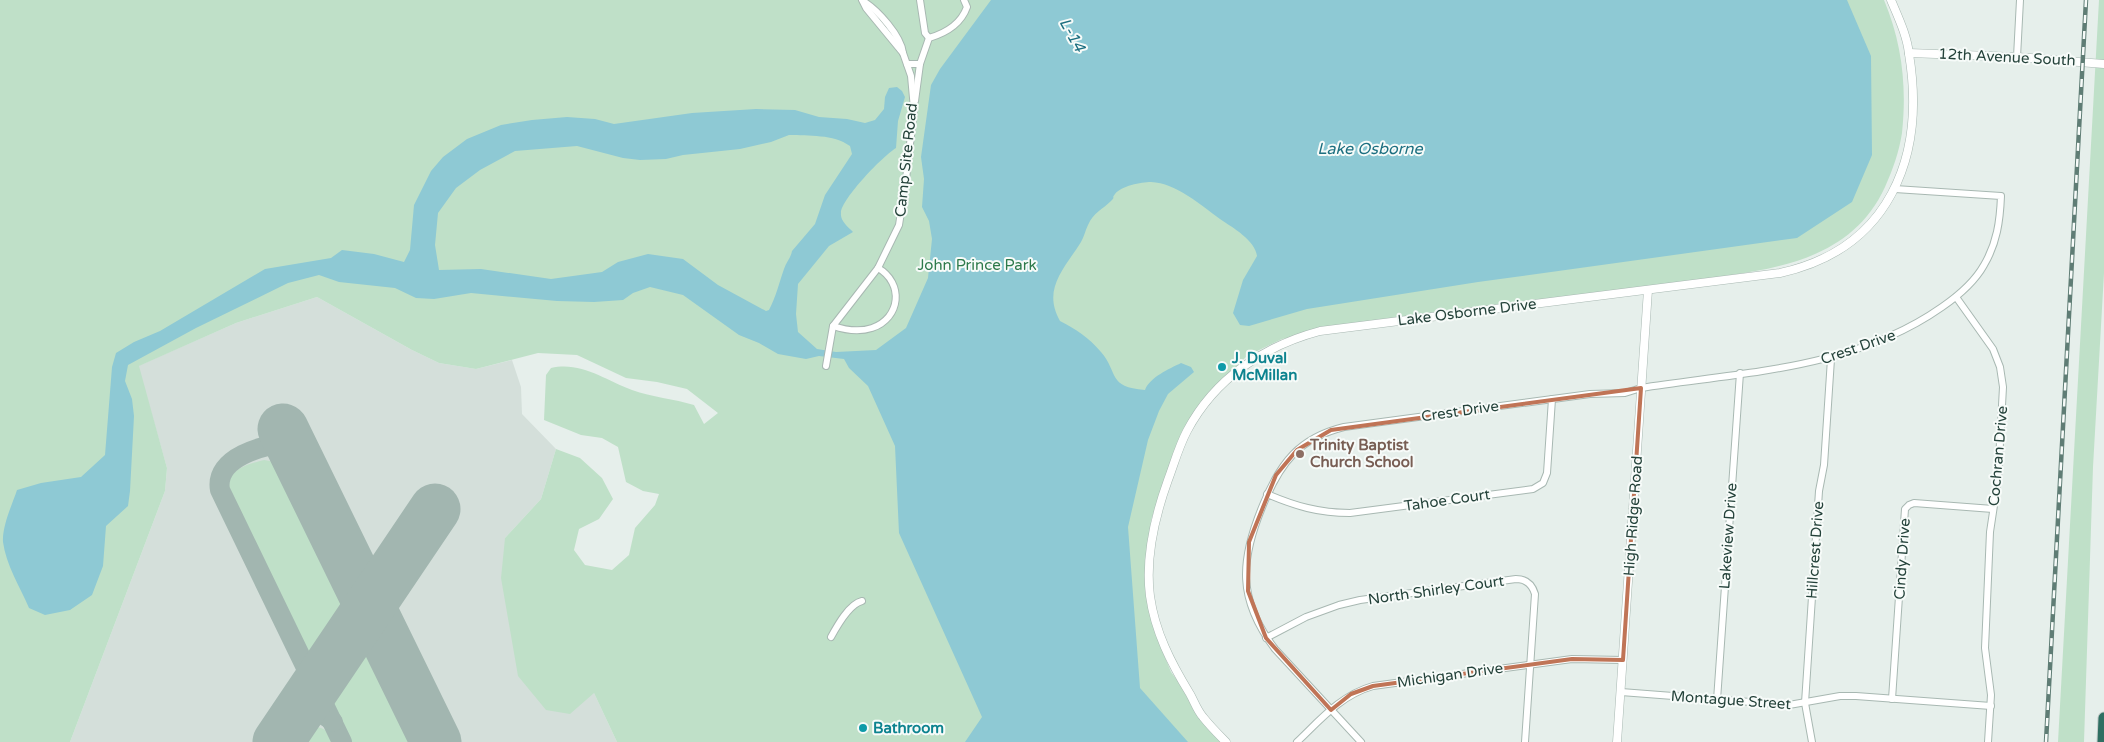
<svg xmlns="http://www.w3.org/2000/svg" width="2104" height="742" font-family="'Varela Round',sans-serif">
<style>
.built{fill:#d4dfda}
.green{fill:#bfe0c8}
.water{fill:#8ec9d4;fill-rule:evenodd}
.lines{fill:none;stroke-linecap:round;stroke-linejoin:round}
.taxiway{stroke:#a2b6b0;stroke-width:20}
.runway{stroke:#a2b6b0;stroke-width:51}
.minor-casing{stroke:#a8b8b2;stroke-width:8}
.tertiary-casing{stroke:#a8b8b2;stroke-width:9}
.motorway-casing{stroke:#c2cac8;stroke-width:13}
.minor{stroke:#fff;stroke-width:6}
.tertiary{stroke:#fff;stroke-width:8}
.motorway{stroke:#2f6f62;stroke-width:11}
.rail-casing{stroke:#5f7d75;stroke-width:4.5}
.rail{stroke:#f7fbf9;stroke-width:2.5;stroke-dasharray:8;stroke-linecap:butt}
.marked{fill:none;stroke:#c07456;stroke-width:4;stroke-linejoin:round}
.culture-dot{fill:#0f9aa8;stroke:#f7fbf9;stroke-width:2}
.education-dot{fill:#8d6e63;stroke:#f7fbf9;stroke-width:2}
.labels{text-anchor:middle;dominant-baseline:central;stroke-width:4;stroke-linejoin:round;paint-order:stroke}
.street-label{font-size:15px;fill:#24423a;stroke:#f7fbf9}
.park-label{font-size:15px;fill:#2d7a4b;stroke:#f7fbf9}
.culture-label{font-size:15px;font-weight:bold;fill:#0d838f;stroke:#f7fbf9;text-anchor:start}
.education-label{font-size:15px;font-weight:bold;fill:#785e54;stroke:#f7fbf9;text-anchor:start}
.water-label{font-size:16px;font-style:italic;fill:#1c6f80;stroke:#f7fbf9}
</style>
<rect width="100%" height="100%" fill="#e6efeb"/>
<path class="built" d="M317 297 412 350 439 363 476 369 512 360 521 387 522 414 556 449 541 499 505 538 594 693 617 742H70L165 491 167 468 138 366 236 323Z"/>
<g class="green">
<path d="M0 0H1884C1902 43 1907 86 1902 133 1899 152 1893 169 1885 187 1848 268 1757 271 1680 282 1629 289 1578 296 1527 304L1525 301 1398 317 1282 339 1247 356 1224 378 1185 431 1167 474 1151 520 1146 578 1156 635 1171 672 1223 742H617L594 693 570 714 546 710 518 676 501 578 505 538 541 499 556 449 580 458 602 478 613 499 599 519 579 529 574 550 585 565 612 570 629 555 635 528 655 505 659 494 643 491 626 482 618 447 602 438 581 435 544 420 546 375 551 368C581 361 605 380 632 390 652 397 674 399 694 405L704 424 718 413 687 389 657 382 626 378 577 355 538 353 476 369 439 363 412 350 317 297 236 323 139 366 167 468 165 491 70 742H0Z"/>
<path d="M2099 0H2104V273L2093 467 2084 742H2058Z"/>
<path d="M264 460 275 462 286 473 352 610 321 653 311 657 229 492C229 488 229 483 230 479 235 467 252 463 264 460Z"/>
<path d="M362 640 413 742H351L333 703 332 693Z"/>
<path d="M309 726C323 727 329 730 335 742H293L302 729Z"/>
</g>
<path class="water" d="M991 0H1847L1871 56 1872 155 1852 202 1797 238 1478 282 1307 309 1249 326 1240 325 1233 313 1243 280 1257 256C1255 240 1233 228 1220 219 1201 205 1176 183 1151 182 1141 182 1121 186 1115 194 1111 199 1116 196 1111 201 1102 210 1094 212 1088 225 1085 231 1084 237 1081 242 1064 269 1042 289 1060 321 1077 330 1088 337 1101 352 1119 373 1107 387 1145 390 1150 377 1169 369 1181 363L1191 367 1194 372 1168 394 1159 411 1148 440 1128 527 1140 688 1188 742H965L982 717 899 533 895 446 868 386 849 368 844 359 819 356 806 359 778 354 759 343 739 335 683 295 650 287 633 293 623 300 594 302 557 301 471 293 434 299 416 298 395 288 339 282 319 275 288 283 196 328 128 365 125 381 132 399 134 416 130 491 128 506 106 526 103 566 92 595 70 610 45 615 29 608C20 587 6 565 3 542 2 526 12 505 17 490L41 483 81 477 105 455 112 367 116 353 134 342 160 331 265 269 331 258 342 250 374 254 404 262 410 250 414 205 431 171 443 157 467 139 501 125 532 120 567 117 595 119 614 124 692 113 756 109 795 110 819 117 847 119 865 123 875 120 884 109 885 97 889 88 897 87 902 91 905 97 898 121 896 148C884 155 841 199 841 213 840 221 848 227 853 232L829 246 798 284 796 314 798 332 817 349 836 352 876 350 906 328 928 278 932 239 929 221 922 207 924 179 921 157 931 85 940 69ZM789 135C809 136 833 134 850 146L852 154 825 195 815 224 792 251C791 258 786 262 784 269 779 283 776 297 769 310L766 311 718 285 683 259 648 254 618 262 602 272 551 279 481 269 439 270 435 245 438 213 456 188 480 170 515 151 577 146 623 158 640 160 666 159 683 155 740 149 771 142Z"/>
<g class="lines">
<g class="taxiway">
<path d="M289 442C264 445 214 457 220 490L342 742"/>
<path d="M291 723C305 711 319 708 333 722"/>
</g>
<g class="runway">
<path d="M283 429 436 742"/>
<path d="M278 742 435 509"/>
</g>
<g class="minor-casing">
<g id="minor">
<path d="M920 0 925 33 929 38"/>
<path d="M863 1C878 10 901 36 903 53"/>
<path d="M2017 57 2020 0"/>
<path d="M907 64H920L929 38C946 33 961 24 967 7L964 0"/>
<path d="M915 101 920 64"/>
<path d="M1956 297 1993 349 2000 367 2003 387 1998 479 1990 532 1985 648 1991 695 1988 742"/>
<path d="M833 326C845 330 860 332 872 328 901 318 904 283 878 268"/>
<path d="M826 366 833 326 878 268 899 225 906 179 914 109 911 76 903 53 866 8 862 0"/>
<path d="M1267 494C1295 506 1319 513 1350 513L1533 489 1543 483 1547 473 1552 399"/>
<path d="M831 637C837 626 849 604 862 601"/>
<path d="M1266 638 1306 617 1339 605 1360 600 1516 579C1526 579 1532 584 1535 594L1525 742"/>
<path d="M1621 692 1789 705 1840 696H1856L1991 706"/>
<path d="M1892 699 1905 509 1909 505 1914 503 1993 509"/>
<path d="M1717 700 1740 373"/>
<path d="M1297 742C1320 720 1341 695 1373 686L1572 659 1623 660"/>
<path d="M1361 742 1275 649C1237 599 1240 560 1263 505 1280 463 1299 438 1344 427L1590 394 1625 393 1641 388C1744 372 1854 369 1942 307 1958 296 1974 283 1984 265 1997 243 2000 221 2001 196L1895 189"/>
<path d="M1812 742 1805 703 1819 491 1824 465 1831 359"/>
</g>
</g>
<g class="tertiary-casing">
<g id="tertiary">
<path d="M1909 53 2017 57 2104 64"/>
<path d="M1226 742C1218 734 1210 726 1203 717 1197 710 1194 701 1190 694 1171 663 1155 632 1150 596 1145 557 1155 516 1168 480 1174 464 1179 446 1187 431 1215 378 1264 346 1320 331L1780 273C1889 249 1926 158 1909 54 1907 35 1898 17 1891 0"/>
<path d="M1617 742 1648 290"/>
</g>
</g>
<g class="motorway-casing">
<path id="motorway" d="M2103 742 2104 718"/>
</g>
<use href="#minor" class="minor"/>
<use href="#tertiary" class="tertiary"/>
<use href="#motorway" class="motorway"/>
<g class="rail-casing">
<path id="rail" d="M2046 742 2086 0"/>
</g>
<use href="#rail" class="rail"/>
</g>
<path class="marked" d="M1641 388 1623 660 1572 659 1373 686 1351 694 1331 710 1266 638 1248 591 1249 542 1276 475 1297 450 1331 430Z"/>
<g class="culture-dot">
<circle cx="1222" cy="367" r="5"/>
<circle cx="863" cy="728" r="5"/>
</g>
<circle class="education-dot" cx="1300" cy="454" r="5"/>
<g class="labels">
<g class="street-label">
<text transform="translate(2007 57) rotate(3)">12th Avenue South</text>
<text transform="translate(906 160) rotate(-84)">Camp Site Road</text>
<text transform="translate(1467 312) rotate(-7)">Lake Osborne Drive</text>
<text transform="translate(1858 347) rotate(-19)">Crest Drive</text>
<text transform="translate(1460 411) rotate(-8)">Crest Drive</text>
<text transform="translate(1998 456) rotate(-85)">Cochran Drive</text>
<text transform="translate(1447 500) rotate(-8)">Tahoe Court</text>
<text transform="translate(1633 516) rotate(-86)">High Ridge Road</text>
<text transform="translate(1728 536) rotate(-86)">Lakeview Drive</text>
<text transform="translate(1815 550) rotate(-86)">Hillcrest Drive</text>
<text transform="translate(1902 559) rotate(-86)">Cindy Drive</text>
<text transform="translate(1436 590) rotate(-8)">North Shirley Court</text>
<text transform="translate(1450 675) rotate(-8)">Michigan Drive</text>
<text transform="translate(1731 700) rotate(4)">Montague Street</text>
</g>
<g class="park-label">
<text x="977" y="265">John Prince Park</text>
</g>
<g class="culture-label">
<text x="1232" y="358">J. Duval<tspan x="1232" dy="17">McMillan</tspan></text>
<text x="873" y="728">Bathroom</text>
</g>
<g class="education-label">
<text x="1310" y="445">Trinity Baptist<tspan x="1310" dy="17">Church School</tspan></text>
</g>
<g class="water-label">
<text transform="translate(1072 35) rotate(61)">L-14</text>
<text x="1370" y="149">Lake Osborne</text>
</g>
</g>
</svg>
